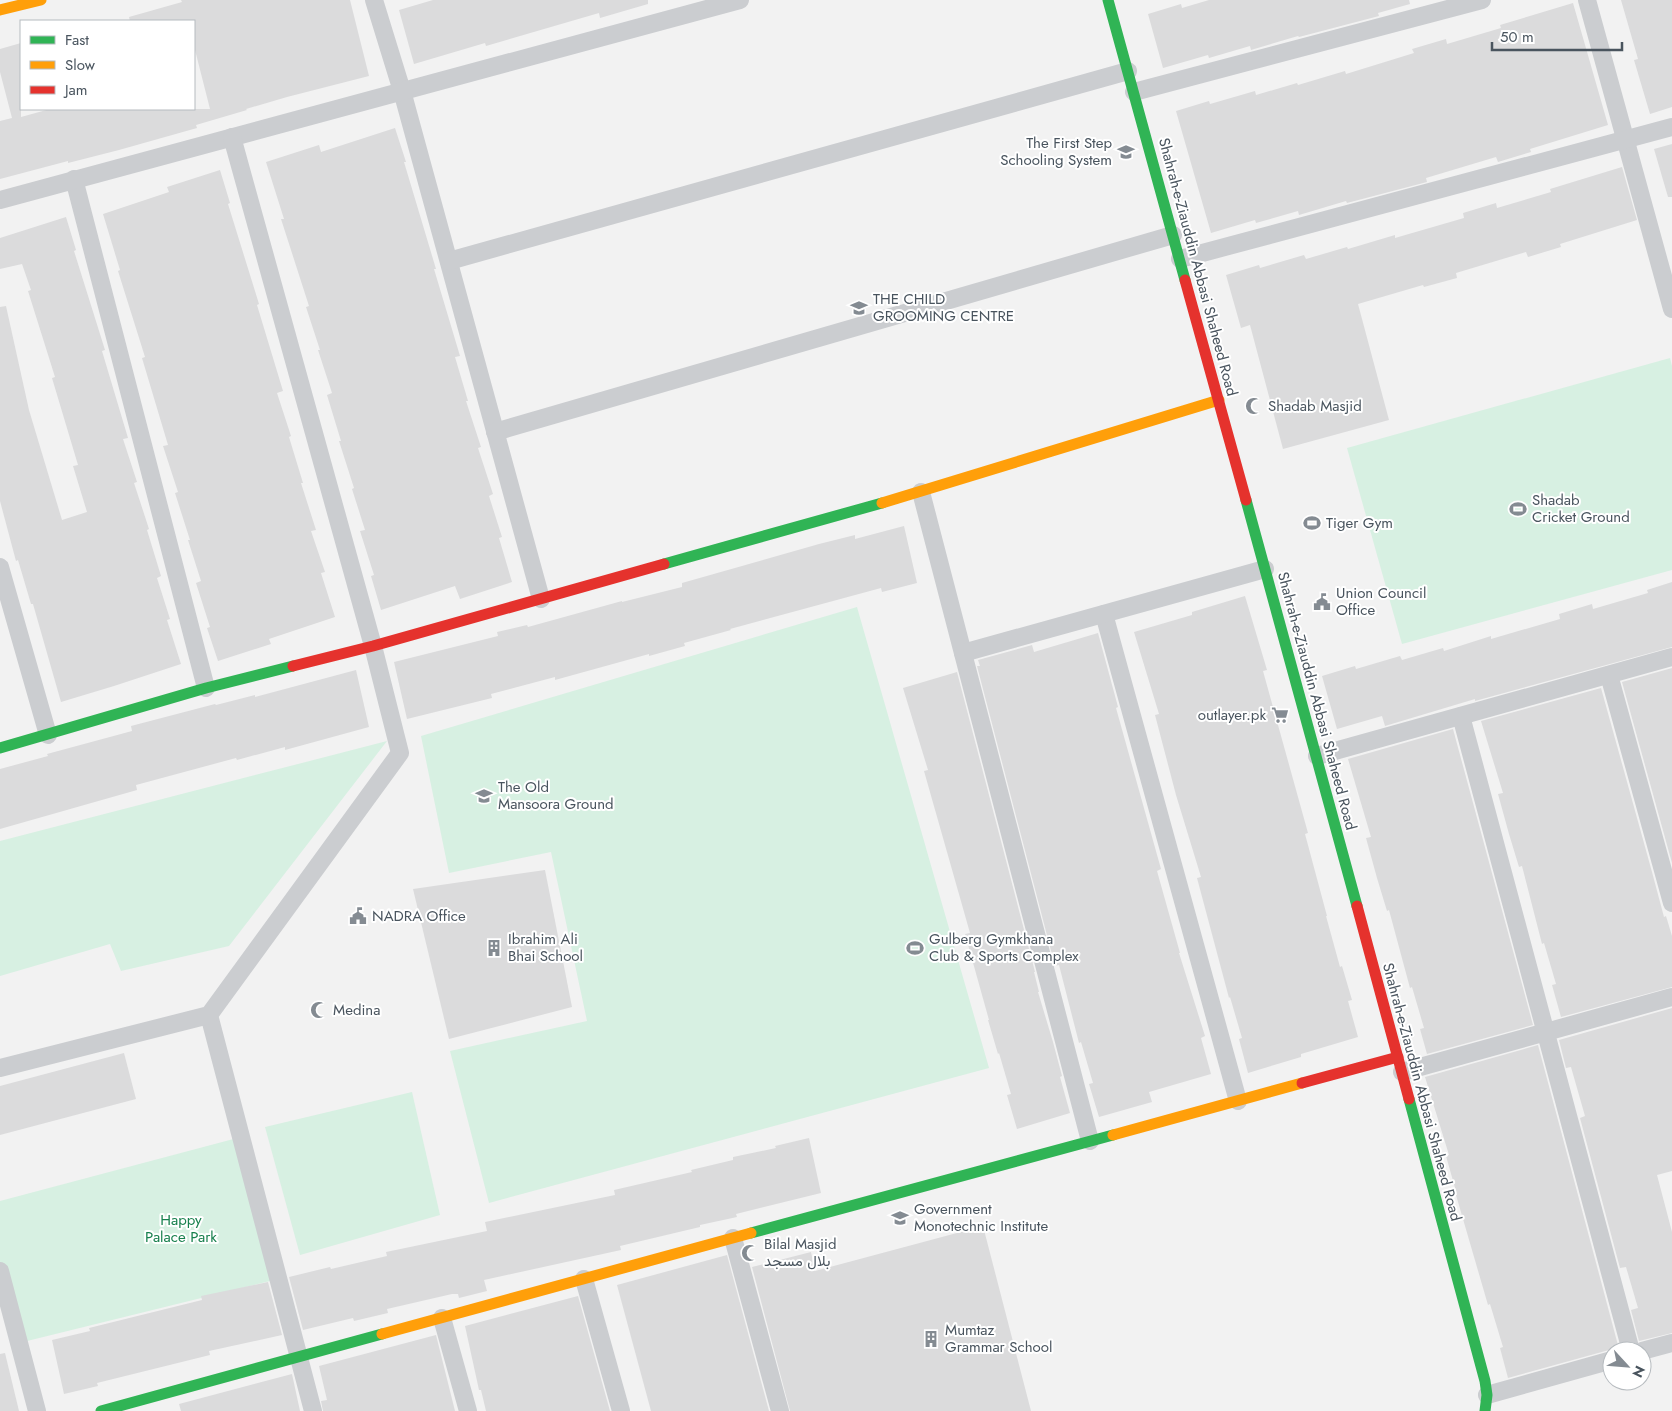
<svg xmlns="http://www.w3.org/2000/svg" width="1672" height="1411" font-family="Jost,Vazirmatn,sans-serif">
<style>
.green{fill:#d7f0e2}
.building{fill:#dbdbdc}
.lines{fill:none;stroke-linecap:round;stroke-linejoin:round}
.street{stroke:#cbcdd0;stroke-width:18}
.fast{stroke:#30b455;stroke-width:11}
.slow{stroke:#ff9f0a;stroke-width:11}
.jam{stroke:#e5322d;stroke-width:11}
.labels{text-anchor:middle;dominant-baseline:central;stroke-width:4;stroke-linejoin:round;paint-order:stroke}
.poi-label{font-size:15px;fill:#49545e;stroke:#fff;text-anchor:start}
.street-label{font-size:15px;fill:#49545e;stroke:#fff}
.park-label{font-size:15px;fill:#18804e;stroke:#fff}
</style>
<rect width="100%" height="100%" fill="#f2f2f2"/>
<g class="green">
<path d="M1670 358 1672 366V570L1402 644 1347 448Z"/>
<path d="M857 607 989 1068 489 1203 450 1051 587 1021 551 852 449 873 421 736Z"/>
<path d="M387 741 229 946 121 971 110 944 0 976V841Z"/>
<path d="M412 1092 440 1215 300 1255 265 1127Z"/>
<path d="M241 1137 274 1280 19 1343 0 1271V1201Z"/>
</g>
<g class="building">
<path d="M181 0H350L369 76 287 97 246 109 247 110 196 125 197 128 119 150 68 163V161L0 179V121L12 118 0 72V49L21 43V117L50 109H210L194 46V21H130L129 17 182 2Z"/>
<path d="M433 0H648V4L600 18 599 13 486 46 485 43 414 64 399 10Z"/>
<path d="M1209 0H1409L1410 4 1378 13 1379 16 1299 37 1298 36 1251 50 1250 46 1209 58 1208 55 1163 68 1148 14 1181 4 1182 8Z"/>
<path d="M1621 0H1672V107L1650 114 1634 60 1638 59Z"/>
<path d="M1573 3 1608 125 1530 149 1531 152 1498 162 1496 157 1426 178 1427 182 1347 203 1346 201 1299 215 1298 211 1256 223 1255 220 1211 233 1176 111 1209 101 1210 104 1255 91 1256 95 1297 83 1298 85 1345 71 1346 74 1414 53 1412 49 1446 39 1447 44 1501 28 1500 25Z"/>
<path d="M395 128 406 162H404L436 269H434L460 356 455 357 468 401H466L481 447 478 448 493 494 489 496 502 537 499 538 512 582 460 599 455 586 381 610 371 576 374 575 360 531 365 530 352 489 354 488 339 441H341L327 395 332 393 318 350H320L306 307 309 306 281 219H284L266 162 319 145 321 152Z"/>
<path d="M1672 144V197H1668L1654 149Z"/>
<path d="M1622 167 1637 220 1560 244 1561 247 1528 257 1526 252 1456 273 1457 278 1424 287 1423 285 1358 304 1389 420 1283 449 1250 325 1241 328 1226 275 1259 265 1260 268 1304 255 1306 259 1347 247 1348 249 1395 235V238L1464 218 1463 213 1496 203 1497 208 1551 192 1550 189Z"/>
<path d="M220 170 230 203 228 204 259 304 257 305 283 391 277 393 291 436 289 437 303 483H301L316 530 311 531 325 572 321 573 335 617 269 639 271 644 218 661 207 628 210 627 196 583 201 581 188 540H190L175 493 178 492 163 446 168 445 142 358 145 357 118 271 120 270 103 214 169 192 167 187Z"/>
<path d="M66 217 76 250 74 251 105 350 102 351 128 438 123 439 137 482 134 483 149 529 147 530 161 576 157 578 170 619 167 620 181 664 114 686 61 702 33 604H31L18 560 16 561 0 501V307L6 306 29 410 62 520 87 512 73 466 78 465 52 378 55 377 28 291 31 290 22 264 0 269V238Z"/>
<path d="M904 526 917 583 882 592 881 588 730 629 731 630 684 643 685 646 649 656V654L555 680V677L491 694 492 698 407 719 394 662 498 636 497 632 527 625 528 627 622 601V602L682 587V583L819 544 855 535V539Z"/>
<path d="M1672 582V647L1475 701V699L1385 726 1382 716 1337 729 1322 676 1355 666 1356 669 1400 656 1402 660 1443 648 1444 651 1491 636V639L1560 619 1559 614 1592 604 1593 609 1648 593 1647 590Z"/>
<path d="M1245 596 1267 670 1263 671 1308 833 1305 834 1327 916H1326L1340 967 1342 966 1352 1000 1348 1001 1358 1037 1301 1054V1057L1248 1073 1239 1039 1242 1038 1230 997 1229 998 1197 878 1201 877 1176 795 1155 715 1159 714 1134 632 1192 615V612Z"/>
<path d="M1098 633 1118 707 1116 708 1161 869 1157 871 1180 953H1179L1205 1036 1201 1038 1211 1074 1149 1092 1152 1102 1099 1117 1089 1084 1093 1083 1081 1042 1079 1043 1059 965 1055 966 977 666H980L978 660 1032 645 1034 652Z"/>
<path d="M1672 668V863L1622 682Z"/>
<path d="M356 670 369 727 285 750V747L237 760 236 758 136 785 137 790 0 829V769L48 756 47 754 132 731 131 726 215 704 216 705 255 695V697Z"/>
<path d="M957 672 1035 972H1034L1039 992H1038L1053 1042 1062 1076 1060 1077 1070 1113 1017 1129 1007 1095 1011 1094 999 1053 998 1054 988 1020H989L965 934 970 933 924 771 928 770 903 688Z"/>
<path d="M1601 688 1652 872 1664 917 1666 916 1672 936V987L1561 1017 1552 985 1556 984 1544 943 1542 944 1522 866 1519 867 1509 834 1498 794 1503 793 1481 721Z"/>
<path d="M1453 729 1533 1025 1427 1054 1420 1029 1424 1028 1412 987 1410 988 1389 910 1387 911 1377 878 1366 838 1371 837 1348 759Z"/>
<path d="M545 870 572 1007 449 1039 413 889Z"/>
<path d="M1672 1008V1171L1657 1175 1672 1232V1333L1639 1341 1631 1310 1638 1308 1626 1267 1620 1268 1580 1118 1585 1116 1571 1067 1566 1068 1559 1040Z"/>
<path d="M1538 1045 1619 1349 1609 1350 1508 1378 1500 1348 1503 1347 1490 1304 1488 1305 1456 1195H1457L1446 1156 1449 1155 1425 1077Z"/>
<path d="M124 1053 136 1099 0 1135V1086Z"/>
<path d="M809 1138 821 1193 736 1214 737 1217 700 1225V1227L620 1246 621 1250 484 1280 487 1291 459 1298 458 1294H452L387 1309 388 1313 354 1321 353 1318 303 1330 289 1277 330 1267 331 1269 387 1256 386 1252 487 1231 485 1222 615 1195 614 1190 692 1172 691 1170 733 1160V1157L776 1148 775 1146Z"/>
<path d="M983 1226 1031 1411H790L752 1267 811 1252 815 1271Z"/>
<path d="M727 1255 769 1411H651L617 1285Z"/>
<path d="M268 1282 282 1335 209 1351 210 1355 97 1383 98 1386 64 1394 52 1340 90 1331 89 1328 202 1300 201 1296Z"/>
<path d="M578 1296 610 1411H486L481 1390H479L465 1326Z"/>
<path d="M436 1335 455 1411H323L321 1401 327 1400 319 1366Z"/>
<path d="M5 1353 19 1411H0V1354Z"/>
<path d="M292 1374 300 1411H181L179 1404Z"/>
</g>
<g class="lines">
<g class="street">
<path d="M374 0 402 91 541 599"/>
<path d="M1587 0 1672 309"/>
<path d="M1134 92 1482 0"/>
<path d="M74 179 206 688"/>
<path d="M0 200 740 0"/>
<path d="M1180 259 1672 127"/>
<path d="M449 261 1128 71"/>
<path d="M495 432 1173 235"/>
<path d="M921 492 1090 1141"/>
<path d="M0 567 48 735"/>
<path d="M1104 614 1238 1101"/>
<path d="M963 653 1265 569"/>
<path d="M1609 675 1672 903"/>
<path d="M1461 716 1631 1351"/>
<path d="M1317 756 1672 657"/>
<path d="M209 1015 313 1411"/>
<path d="M0 1068 209 1015 400 753 373 646 232 137"/>
<path d="M1402 1072 1672 997"/>
<path d="M733 1238 780 1411"/>
<path d="M0 1271 37 1411"/>
<path d="M584 1279 621 1411"/>
<path d="M442 1318 468 1411"/>
<path d="M1642 1351 1672 1343"/>
<path d="M1487 1395 1612 1360"/>
</g>
<g class="fast">
<path d="M1108 0 1185 280"/>
<path d="M1246 500 1357 906"/>
<path d="M664 564 882 503"/>
<path d="M0 748 206 688 293 666"/>
<path d="M1409 1099 1485 1381 1487 1395 1485 1411"/>
<path d="M751 1233 1113 1135"/>
<path d="M101 1411 382 1334"/>
</g>
<g class="slow">
<path d="M0 10 41 0"/>
<path d="M882 503 1219 400"/>
<path d="M1113 1135 1302 1083"/>
<path d="M382 1334 751 1233"/>
</g>
<g class="jam">
<path d="M1185 280 1246 500"/>
<path d="M293 666 373 646 664 564"/>
<path d="M1357 906 1409 1099"/>
<path d="M1302 1083 1398 1057"/>
</g>
</g>
<defs>
<g id="school-bare" transform="scale(1.35)"><path d="M0-5L7-2L0 1L-7-2ZM-4 1L0 2.5L4 1V4Q0 6-4 4Z" fill="#848b92" stroke="#fff" stroke-width="2.5" paint-order="stroke"/></g>
<g id="mosque-bare" transform="scale(1.35)"><path d="M3.5-4.9A6 6 0 1 0 3.5 4.9A5 5 0 1 1 3.5-4.9Z" fill="#848b92" stroke="#fff" stroke-width="2.5" paint-order="stroke"/></g>
<g id="stadium-bare" transform="scale(1.35)"><path d="M0-5a6.5 5 0 1 0 0 10a6.5 5 0 1 0 0-10ZM-3.5-1.8h7v3.6h-7Z" fill="#848b92" stroke="#fff" stroke-width="2.5" paint-order="stroke"/></g>
<g id="civic-bare" transform="scale(1.35)"><path d="M-.6-6.5H3V-4.5H.6V-3L4-1V1h2V6H-6V1h2V-1L-.6-3ZM-1.2 2.5V6h2.4V2.5Z" fill="#848b92" stroke="#fff" stroke-width="2.5" paint-order="stroke"/></g>
<g id="supermarket-bare" transform="scale(1.35)"><path d="M-6-5.5h2.5l.6 2H6L4.5 2H-2.5L-4.4-4H-6ZM-1.5 3.2a1.3 1.3 0 1 0 .1 0ZM3 3.2a1.3 1.3 0 1 0 .1 0Z" fill="#848b92" stroke="#fff" stroke-width="2.5" paint-order="stroke"/></g>
<g id="building-bare" transform="scale(1.35)"><path d="M-4-6H4V6H1V3H-1V6H-4ZM-2.5-4.3h1.7v1.8h-1.7ZM.8-4.3h1.7v1.8H.8ZM-2.5-1h1.7V.8h-1.7ZM.8-1h1.7V.8H.8Z" fill="#848b92" stroke="#fff" stroke-width="2.5" paint-order="stroke"/></g>
</defs>
<g fill-rule="evenodd">
<use href="#school-bare" x="1126" y="152"/>
<use href="#school-bare" x="859" y="308"/>
<use href="#mosque-bare" x="1254" y="406"/>
<use href="#stadium-bare" x="1518" y="509"/>
<use href="#stadium-bare" x="1312" y="523"/>
<use href="#civic-bare" x="1322" y="602"/>
<use href="#supermarket-bare" x="1280" y="715"/>
<use href="#school-bare" x="484" y="796"/>
<use href="#civic-bare" x="358" y="916"/>
<use href="#building-bare" x="494" y="948"/>
<use href="#stadium-bare" x="915" y="948"/>
<use href="#mosque-bare" x="319" y="1010"/>
<use href="#school-bare" x="900" y="1218"/>
<use href="#mosque-bare" x="750" y="1253"/>
<use href="#building-bare" x="931" y="1339"/>
</g>
<g class="labels">
<g class="poi-label">
<text x="1112" y="143" text-anchor="end">The First Step<tspan x="1112" dy="17">Schooling System</tspan></text>
<text x="873" y="299">THE CHILD<tspan x="873" dy="17">GROOMING CENTRE</tspan></text>
<text x="1268" y="406">Shadab Masjid</text>
<text x="1532" y="500">Shadab<tspan x="1532" dy="17">Cricket Ground</tspan></text>
<text x="1326" y="523">Tiger Gym</text>
<text x="1336" y="593">Union Council<tspan x="1336" dy="17">Office</tspan></text>
<text x="1266" y="715" text-anchor="end">outlayer.pk</text>
<text x="498" y="787">The Old<tspan x="498" dy="17">Mansoora Ground</tspan></text>
<text x="372" y="916">NADRA Office</text>
<text x="508" y="939">Ibrahim Ali<tspan x="508" dy="17">Bhai School</tspan></text>
<text x="929" y="939">Gulberg Gymkhana<tspan x="929" dy="17">Club &amp; Sports Complex</tspan></text>
<text x="333" y="1010">Medina</text>
<text x="914" y="1209">Government<tspan x="914" dy="17">Monotechnic Institute</tspan></text>
<text x="764" y="1244">Bilal Masjid<tspan x="764" dy="17">بلال مسجد</tspan></text>
<text x="945" y="1330">Mumtaz<tspan x="945" dy="17">Grammar School</tspan></text>
</g>
<g class="street-label">
<text transform="translate(1198 267) rotate(75)">Shahrah-e-Ziauddin Abbasi Shaheed Road</text>
<text transform="translate(1317 701) rotate(75)">Shahrah-e-Ziauddin Abbasi Shaheed Road</text>
<text transform="translate(1422 1092) rotate(75)">Shahrah-e-Ziauddin Abbasi Shaheed Road</text>
</g>
<g class="park-label">
<text x="181" y="1220">Happy<tspan x="181" dy="17">Palace Park</tspan></text>
</g>
</g>
<rect x="20" y="20" width="175" height="90" fill="#ffffff" stroke="#b6bbbf"/>
<rect x="30" y="36" width="25" height="8" fill="#30b455" stroke="#b6bbbf"/>
<text x="65" y="45" font-size="15" fill="#49545e">Fast</text>
<rect x="30" y="61" width="25" height="8" fill="#ff9f0a" stroke="#b6bbbf"/>
<text x="65" y="70" font-size="15" fill="#49545e">Slow</text>
<rect x="30" y="86" width="25" height="8" fill="#e5322d" stroke="#b6bbbf"/>
<text x="65" y="95" font-size="15" fill="#49545e">Jam</text>
<g transform="translate(1627 1366) rotate(116)"><circle r="24" fill="#ffffff" stroke="#b6bbbf"/>
<path d="M0-4L9 19L0 12L-9 19Z" fill="#848b92"/>
<text y="-8" font-size="14" font-weight="bold" text-anchor="middle" fill="#49545e">N</text>
</g>
<path d="M1492 42v8h130v-8" fill="none" stroke="#49545e" stroke-width="2.5"/>
<text x="1500" y="42" font-size="15" fill="#49545e" stroke="#ffffff" stroke-width="4" paint-order="stroke">50 m</text>
</svg>
